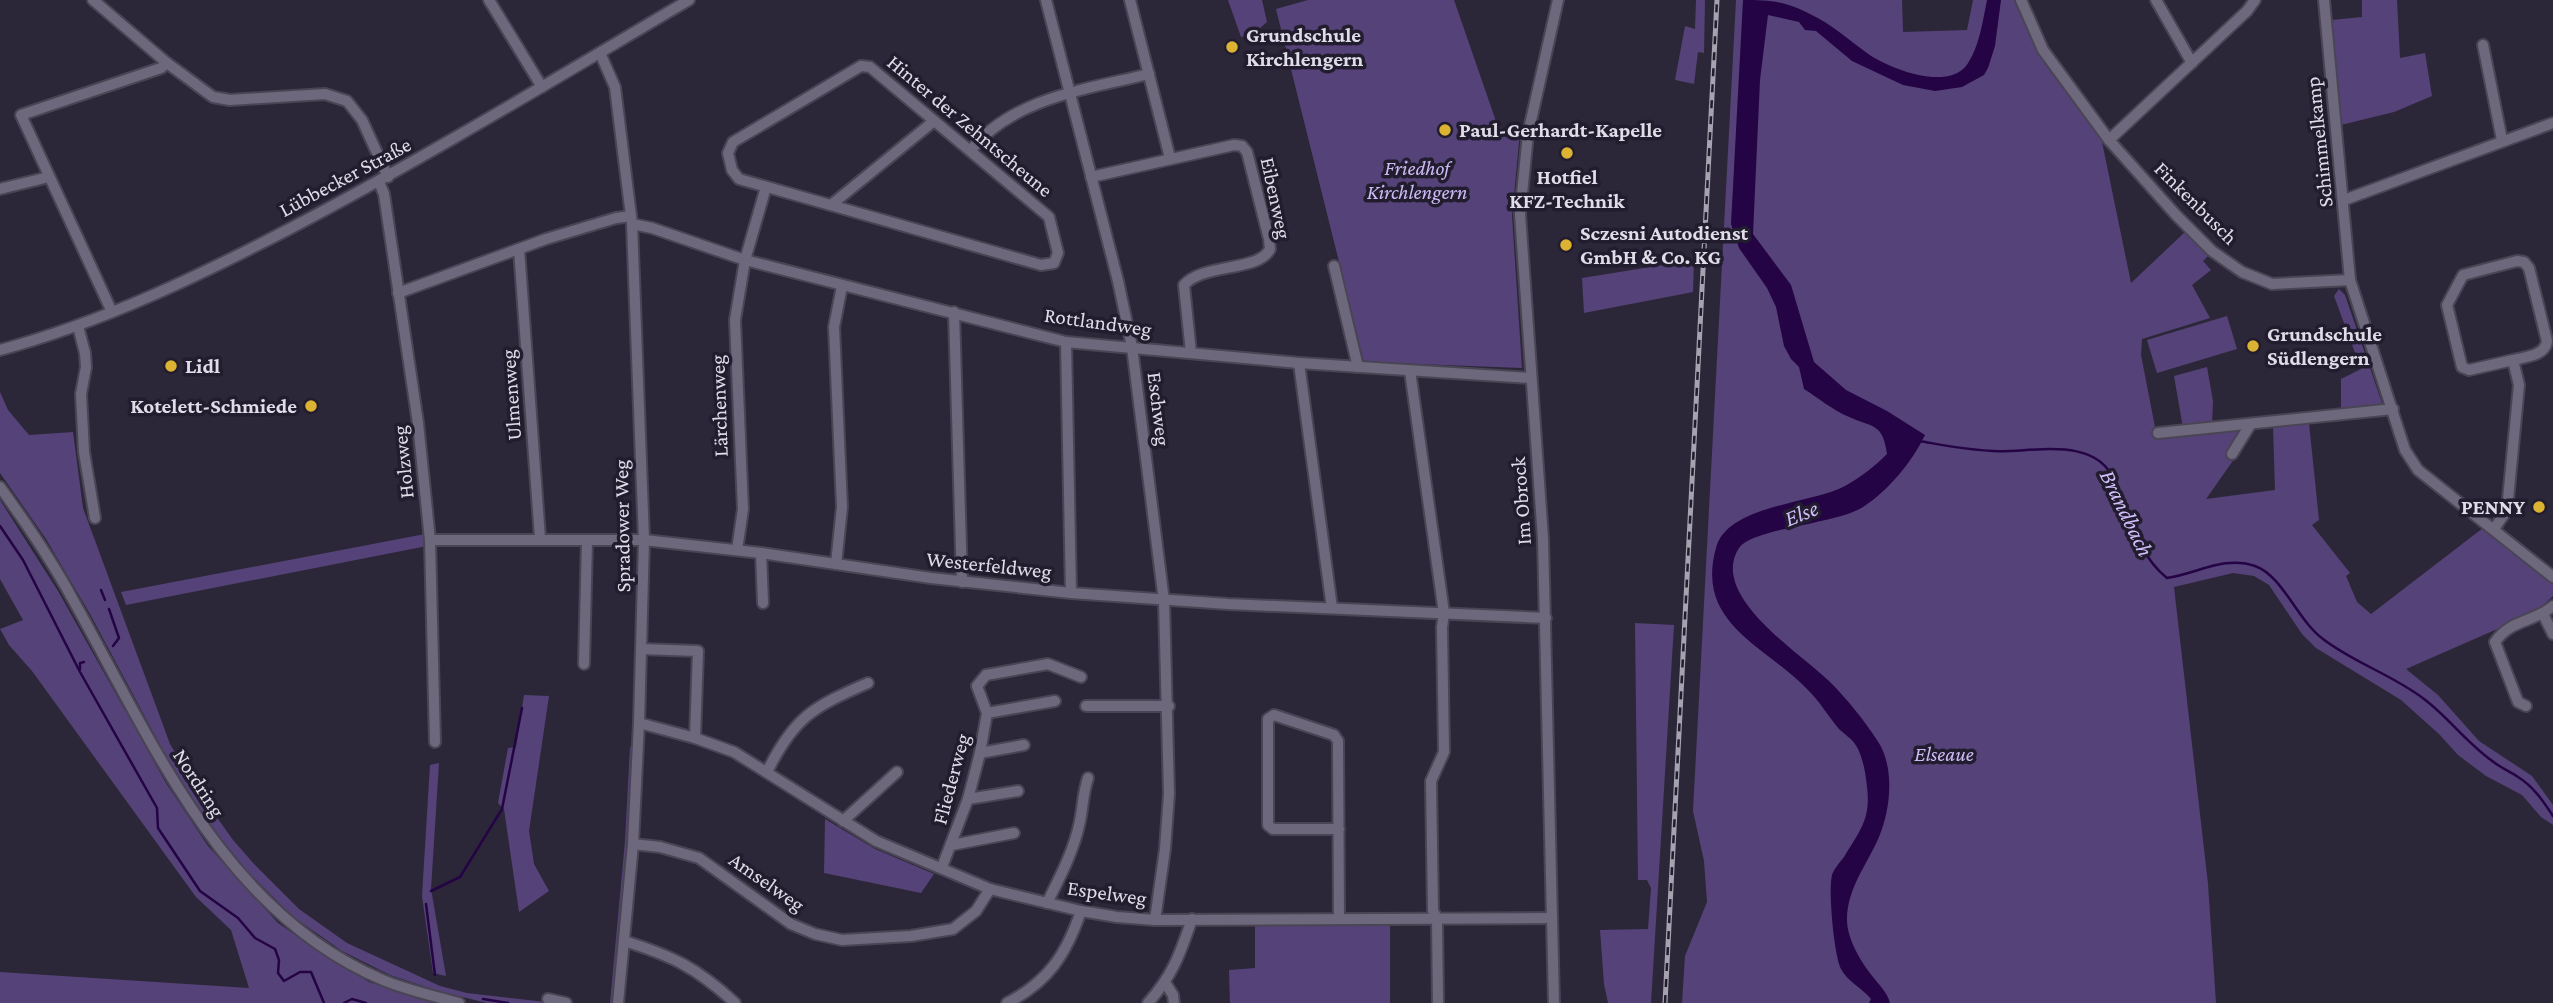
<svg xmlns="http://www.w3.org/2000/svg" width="2553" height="1003" font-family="'Crimson Pro',serif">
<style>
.green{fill:#554278}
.water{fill:#240445}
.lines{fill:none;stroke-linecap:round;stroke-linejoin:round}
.stream{stroke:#240445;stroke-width:2.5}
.minor-casing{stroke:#4a4554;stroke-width:14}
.minor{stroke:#6e687c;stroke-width:10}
.rail-casing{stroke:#a6a3b0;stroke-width:5}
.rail{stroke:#221d2e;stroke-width:2.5;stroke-dasharray:8;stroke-linecap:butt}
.poi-dot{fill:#dcb233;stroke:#221d2e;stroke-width:2.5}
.labels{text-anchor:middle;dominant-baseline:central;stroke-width:7;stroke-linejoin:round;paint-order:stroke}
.poi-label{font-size:21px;font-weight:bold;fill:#e0dde9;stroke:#221d2e;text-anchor:start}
.street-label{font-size:21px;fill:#e0dde9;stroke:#221d2e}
.park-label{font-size:21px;font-style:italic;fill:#cdbbf6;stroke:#221d2e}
.water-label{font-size:23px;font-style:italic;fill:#d1befa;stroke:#221d2e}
</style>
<rect width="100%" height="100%" fill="#2c2738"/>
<g class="green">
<path d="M1228 0H1262L1267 22 1252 35 1241 37Z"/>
<path d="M1308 0H1454L1498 127 1520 132 1512 216 1522 368 1364 362 1276 9Z"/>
<path d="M1696 0H1705L1704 53 1698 52 1694 84 1675 80 1685 26 1695 29Z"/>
<path d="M1736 0H1902L1903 32 1967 30 1973 0H2018L2100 132 2131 283 2185 232 2210 254 2203 261 2211 270 2192 285 2210 318 2142 339 2141 355 2157 437 2256 428 2206 499 2275 490 2273 426 2309 423 2319 520 2312 525 2350 573 2346 576 2357 602 2371 614 2483 528 2553 583V596L2536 612 2406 669 2438 695 2479 741 2532 776 2553 805V825L2541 817 2522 795 2486 776 2458 755 2440 735 2401 700 2316 648 2302 634 2269 585 2254 576 2233 573 2174 587 2208 884 2216 1003H1682L1685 956 1707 902 1704 861 1693 811Z"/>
<path d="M2362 0H2397L2400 58 2425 53 2432 96 2394 112 2341 125 2331 20 2362 17Z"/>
<path d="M1694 260 1693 292 1584 313 1582 278Z"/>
<path d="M2339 289 2345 295 2383 406 2341 410V379L2361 369 2334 296Z"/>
<path d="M2227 316 2237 349 2157 373 2147 340Z"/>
<path d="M2207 367 2213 401 2212 426 2183 428 2174 376Z"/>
<path d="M0 392 8 410 29 435 73 432 83 508 170 744 196 788 233 840 254 864 299 909 347 943 440 986 467 993 555 1003H487L438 991 390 975 342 951 292 916 247 871 207 821 167 758 90 614 46 539 0 473Z"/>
<path d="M0 500 58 591 166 783 208 846 278 923 331 960 369 982 432 1003H0V972L249 988 231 930 196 897 32 671 9 645 0 629 23 620 0 579Z"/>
<path d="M425 534 427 546 126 605 121 592Z"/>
<path d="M1635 623 1674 625 1651 1003H1608L1604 984 1600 930 1648 929 1651 888 1647 880H1638Z"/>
<path d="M524 695 549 696 529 831 534 864 549 891 519 912 504 809 498 803 508 748 516 747Z"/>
<path d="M630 747H633L629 840 613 1003H610L625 841Z"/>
<path d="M439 763 431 889 446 976 433 973 422 896 430 765Z"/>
<path d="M825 819 875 849 934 874 921 893 824 873Z"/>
<path d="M1255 923 1390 924V1003H1230L1229 970 1255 968Z"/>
</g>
<path class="water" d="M1743 0C1770 0 1785 1 1810 14 1831 24 1848 39 1867 53 1887 68 1946 91 1966 66 1979 49 1983 20 1987 0H2001L1995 46 1988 68 1984 75 1962 87 1935 91 1903 85 1852 61 1816 31 1805 30 1799 22 1768 15 1760 80 1753 234 1791 285 1814 362 1846 390 1887 411 1925 435C1912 462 1888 491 1863 507 1837 524 1753 528 1739 548 1708 596 1802 654 1830 682 1847 699 1864 720 1877 740 1895 766 1891 808 1879 837 1867 865 1847 888 1847 920 1847 939 1861 962 1873 977 1880 986 1887 992 1890 1003H1869L1871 999C1862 988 1848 982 1841 969 1834 955 1828 890 1832 875 1834 869 1840 862 1844 857 1863 826 1872 817 1866 779 1865 769 1861 752 1855 744 1851 738 1844 734 1839 729 1828 716 1819 700 1806 688 1764 645 1695 623 1716 548 1727 505 1811 504 1845 486 1860 478 1875 466 1887 454 1883 422 1872 428 1847 416 1834 411 1817 397 1804 389L1799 367 1791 359 1784 346 1776 307 1767 288 1739 248 1731 224Z"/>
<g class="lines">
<g class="stream">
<path d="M1919 441C1943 445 1968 450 1993 451 2032 453 2095 435 2114 480 2129 514 2137 554 2167 578 2196 574 2225 555 2255 566 2283 576 2297 620 2323 639 2354 663 2393 675 2424 699 2448 717 2466 742 2491 760 2499 767 2509 771 2518 777 2533 786 2544 802 2553 816"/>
<path d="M0 526 23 560 80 672 157 808 158 828 200 891 238 918 255 938 275 949 279 960 278 973 284 981 300 972H311L324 1003"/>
<path d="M101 590 105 600"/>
<path d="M109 609 119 638 113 646"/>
<path d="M80 669V663L84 662"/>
<path d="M431 891 460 877 502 809 522 708"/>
<path d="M426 904 435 975"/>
<path d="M483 999 508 1003"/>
<path d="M344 1003 352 999 366 1003"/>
</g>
<g class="minor-casing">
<g id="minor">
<path d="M93 0 167 63 213 97 230 100 325 94 347 101 362 120 388 177"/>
<path d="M489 0 542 87"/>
<path d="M1046 0 1118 281 1132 347 1164 601 1169 794 1165 849 1155 920"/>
<path d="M1130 0 1170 158"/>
<path d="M2021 0 2043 50 2109 140 2176 215 2212 251 2242 272 2272 284 2350 280"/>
<path d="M2156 0 2192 63"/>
<path d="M2324 0 2350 280 2405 450 2418 470 2553 577"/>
<path d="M2483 45 2502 140"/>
<path d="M600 53 615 87 632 224 644 540 639 723 633 844 618 1003"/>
<path d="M861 66 870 67 1049 217 1058 253 1054 263 1041 265 739 179 732 170 728 153 733 142Z"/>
<path d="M2109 140 2247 11 2255 0"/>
<path d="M971 150C1012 98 1088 89 1149 74"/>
<path d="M1091 177 1234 145 1242 146 1247 152 1269 239 1270 249C1259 272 1203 263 1184 285L1191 353"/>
<path d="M379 182 384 194 418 423 430 540 435 742"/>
<path d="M0 189 49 177"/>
<path d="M2344 200 2553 123"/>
<path d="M831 205 934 121"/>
<path d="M632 224 652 228 745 260 1066 342 1299 363 1530 378"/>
<path d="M519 249 540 538"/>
<path d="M1334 266 1358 367"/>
<path d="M398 293 546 239 616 218 631 216"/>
<path d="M112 312 21 115 161 68 167 63"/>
<path d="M954 312 962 582"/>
<path d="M78 326 85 353 86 367 81 394 84 452 95 518"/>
<path d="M1066 342 1071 593"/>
<path d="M0 350C103 322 199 276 293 227 428 156 558 77 689 0"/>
<path d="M1299 363 1332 608"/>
<path d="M1410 371 1444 613 1442 627 1444 752 1431 781 1433 911 1437 918 1438 1003"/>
<path d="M2158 433 2393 409"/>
<path d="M2232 454 2250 425"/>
<path d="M0 487C26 523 51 559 72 598 152 740 222 912 383 980 407 990 434 996 459 1003"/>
<path d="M2494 529 2507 510 2519 385 2513 360 2469 370 2462 367 2447 305 2463 275 2517 261 2524 262 2529 268 2547 341C2545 356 2525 357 2513 360"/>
<path d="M430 540H644L761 553 931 578 1071 593 1228 604 1546 618"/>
<path d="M737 550 743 509 735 320 745 260 766 187"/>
<path d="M761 553 763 603"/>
<path d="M836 564 842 507 834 327 842 286"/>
<path d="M2543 614 2553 634"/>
<path d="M641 649 698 651 695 738"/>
<path d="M584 664 587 540"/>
<path d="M1086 706H1169"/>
<path d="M2526 706 2518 702 2495 642C2511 619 2533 623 2553 606"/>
<path d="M987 713 1055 701"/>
<path d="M639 723 695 738 734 752 876 841 990 889 1081 911 1117 917 1155 920 1552 918"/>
<path d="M980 753 1024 745"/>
<path d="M767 772C794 717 813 707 868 683"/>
<path d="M968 799 1018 791"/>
<path d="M843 821 897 772"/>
<path d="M633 844 660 847 699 858 791 924 815 934 842 940 911 936 953 929 976 911 990 889"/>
<path d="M952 845 1014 833"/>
<path d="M942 867 968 799 980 753 987 713 977 686 986 675 1048 664 1081 677"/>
<path d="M1047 903C1060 877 1074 851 1080 821 1083 806 1083 793 1088 778"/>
<path d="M1339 919 1338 741 1334 735 1274 715 1268 719V825L1273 829H1339"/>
<path d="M624 941C673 956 697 968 735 1003"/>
<path d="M1166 984 1173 995 1174 1003"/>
<path d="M548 999 566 1003"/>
<path d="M1007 1003C1048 982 1066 955 1081 911"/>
<path d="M1148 1003C1173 975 1180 954 1192 919"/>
<path d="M1554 1003 1543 539 1520 214 1528 134 1558 0"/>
</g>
</g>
<use href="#minor" class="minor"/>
<g class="rail-casing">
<path id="rail" d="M1665 1003 1717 0"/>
</g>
<use href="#rail" class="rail"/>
</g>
<g class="poi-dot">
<circle cx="1232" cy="47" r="7"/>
<circle cx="1445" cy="130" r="7"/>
<circle cx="1567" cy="153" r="7"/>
<circle cx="1566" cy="245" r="7"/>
<circle cx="2253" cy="346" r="7"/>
<circle cx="171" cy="366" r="7"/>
<circle cx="311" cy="406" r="7"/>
<circle cx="2539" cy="507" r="7"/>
</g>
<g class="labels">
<g class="poi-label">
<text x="1246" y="35">Grundschule<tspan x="1246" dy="24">Kirchlengern</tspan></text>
<text x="1459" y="130">Paul-Gerhardt-Kapelle</text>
<text x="1567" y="177" text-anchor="middle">Hotfiel<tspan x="1567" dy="24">KFZ-Technik</tspan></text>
<text x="1580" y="233">Sczesni Autodienst<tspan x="1580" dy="24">GmbH &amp; Co. KG</tspan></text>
<text x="2267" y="334">Grundschule<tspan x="2267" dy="24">Südlengern</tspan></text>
<text x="185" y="366">Lidl</text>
<text x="297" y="406" text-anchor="end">Kotelett-Schmiede</text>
<text x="2525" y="507" text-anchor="end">PENNY</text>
</g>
<g class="street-label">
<text transform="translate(970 126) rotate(40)">Hinter der Zehntscheune</text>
<text transform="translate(2319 142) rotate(-96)">Schimmelkamp</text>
<text transform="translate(345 177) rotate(-28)">Lübbecker Straße</text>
<text transform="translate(1276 198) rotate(78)">Eibenweg</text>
<text transform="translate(2196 203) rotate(45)">Finkenbusch</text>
<text transform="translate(1098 322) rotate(8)">Rottlandweg</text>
<text transform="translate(511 395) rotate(-94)">Ulmenweg</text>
<text transform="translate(719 406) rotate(-92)">Lärchenweg</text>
<text transform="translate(1159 409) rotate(83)">Eschweg</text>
<text transform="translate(403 462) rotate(-96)">Holzweg</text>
<text transform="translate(1521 501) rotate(-94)">Im Obrock</text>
<text transform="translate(622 526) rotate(-91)">Spradower Weg</text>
<text transform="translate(989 565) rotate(6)">Westerfeldweg</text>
<text transform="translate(951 779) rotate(-75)">Fliederweg</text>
<text transform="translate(199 783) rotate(57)">Nordring</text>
<text transform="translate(767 882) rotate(35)">Amselweg</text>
<text transform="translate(1107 893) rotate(8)">Espelweg</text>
</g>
<g class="park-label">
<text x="1417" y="168">Friedhof<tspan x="1417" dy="24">Kirchlengern</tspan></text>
<text x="1944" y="754">Elseaue</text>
</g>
<g class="water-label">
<text transform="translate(1801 513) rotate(-22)">Else</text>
<text transform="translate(2127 513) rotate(64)">Brandbach</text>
</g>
</g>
</svg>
